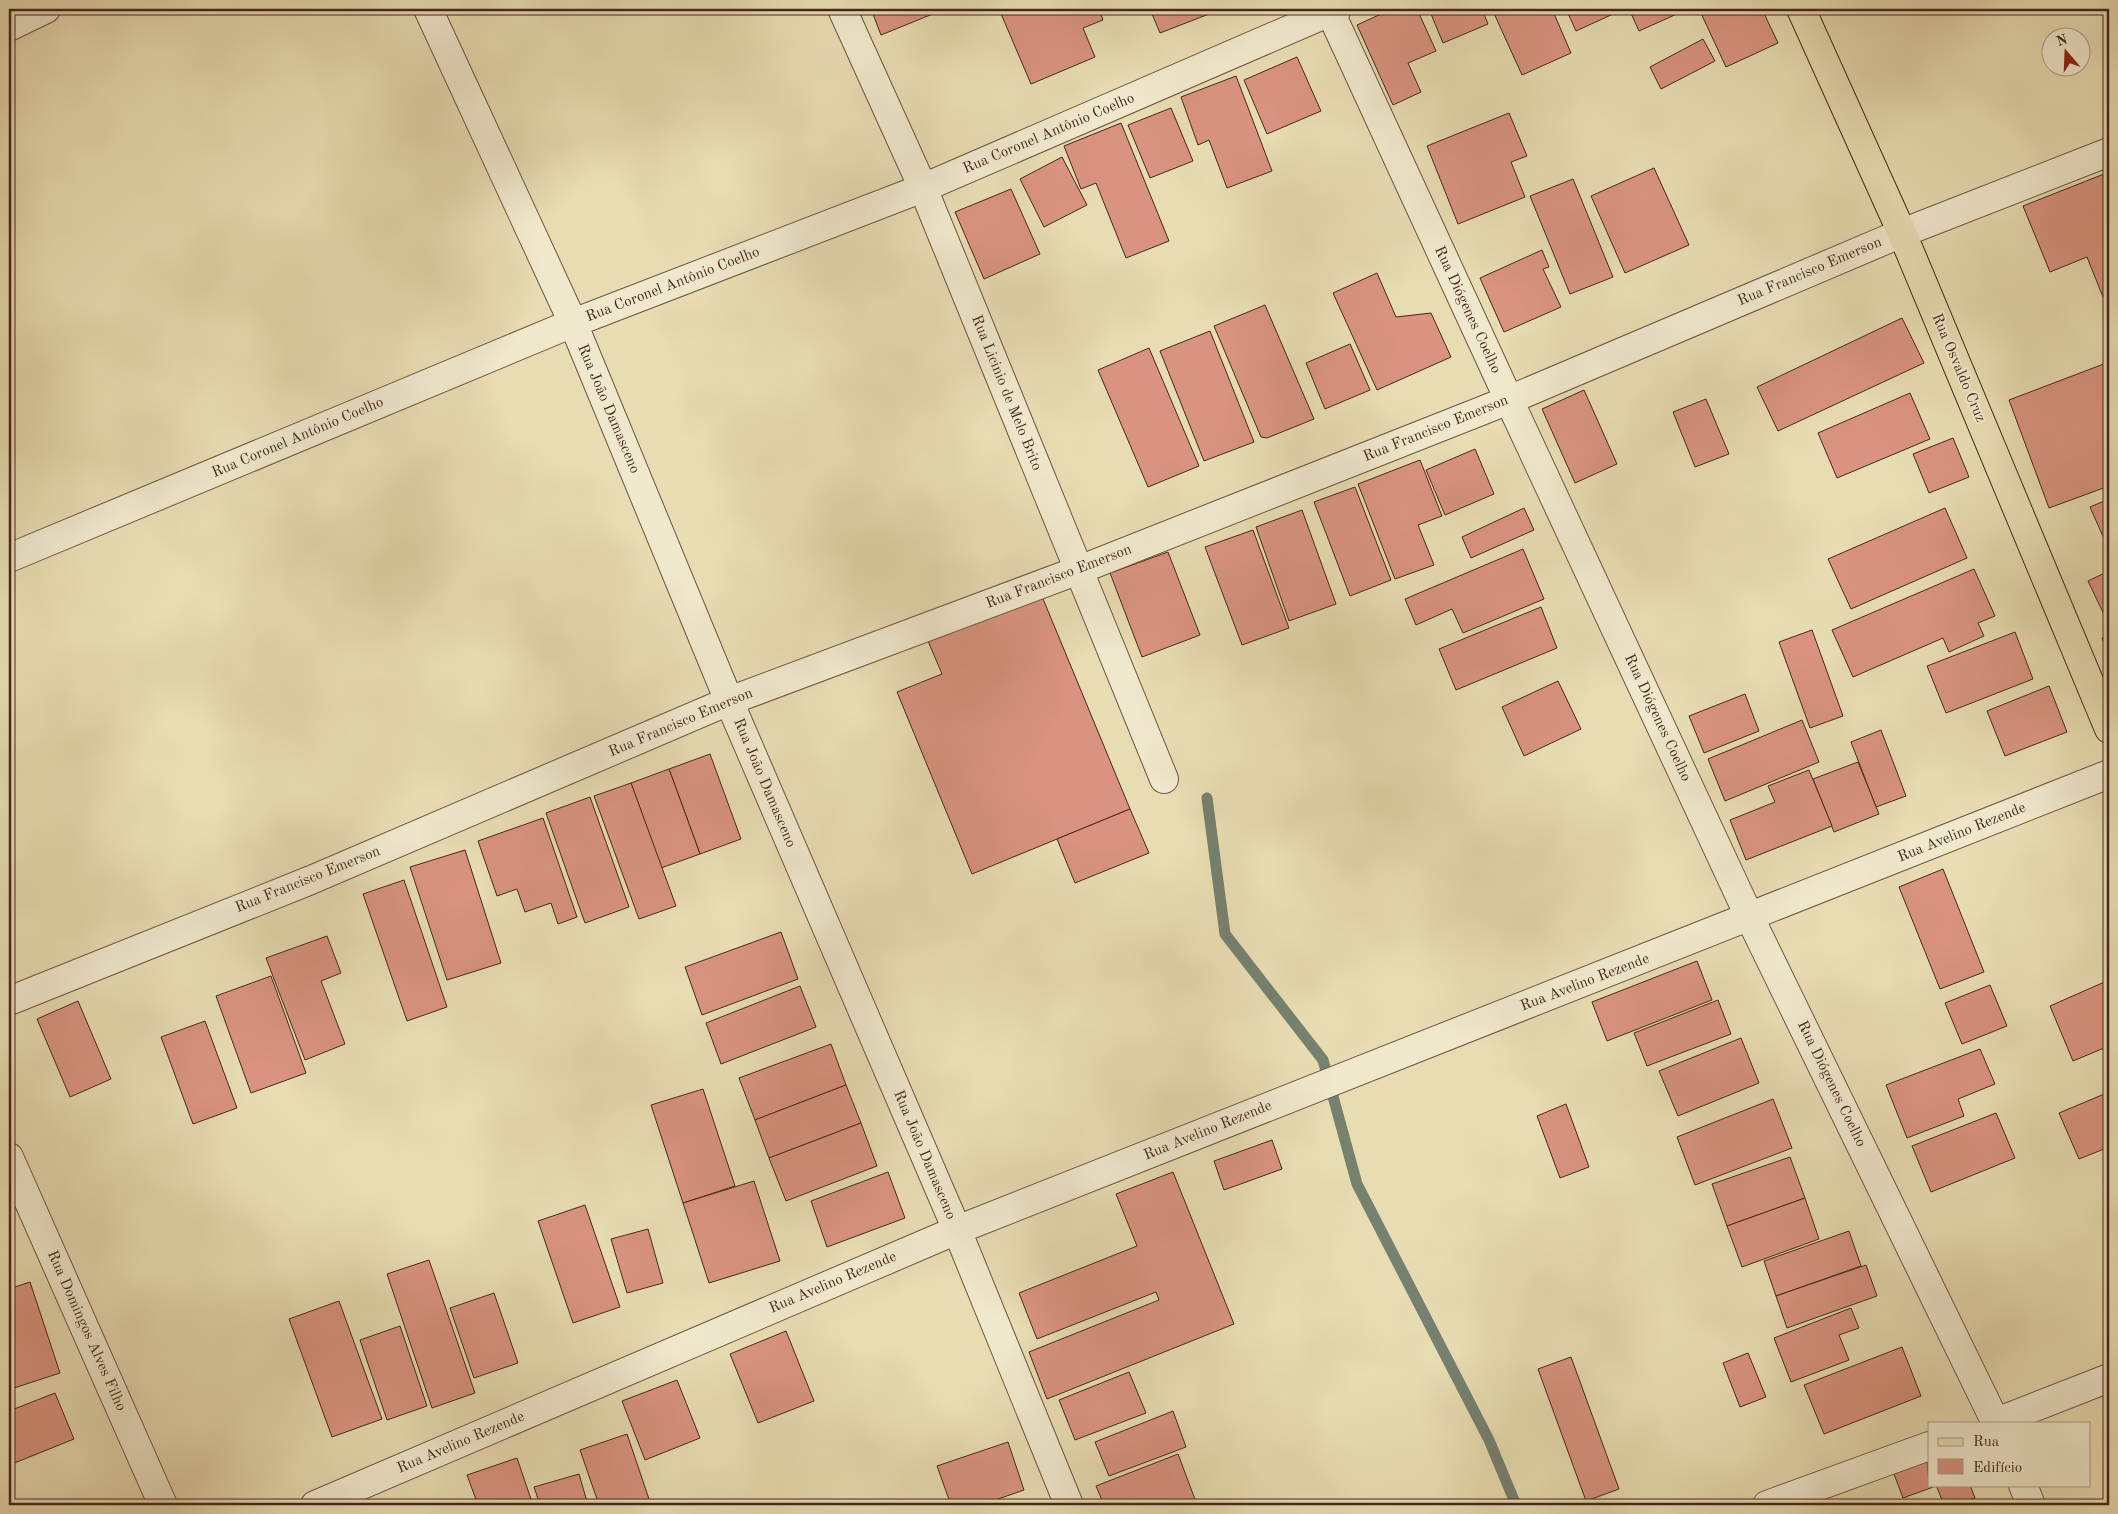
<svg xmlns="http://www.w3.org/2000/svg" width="2118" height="1514" font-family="'Old Standard TT',serif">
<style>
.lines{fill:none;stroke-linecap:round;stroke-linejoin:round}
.stream{stroke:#768170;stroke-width:11}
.building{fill:#d99380;stroke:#44281d}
.minor-casing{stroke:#6d5542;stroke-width:30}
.major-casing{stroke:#44281d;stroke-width:30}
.minor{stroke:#f0e8cd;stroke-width:28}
.major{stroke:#e8dcb2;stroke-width:28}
.labels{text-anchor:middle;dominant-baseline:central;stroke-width:4;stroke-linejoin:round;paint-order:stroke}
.street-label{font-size:15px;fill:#44281d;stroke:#f0e8cd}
</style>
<rect width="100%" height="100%" fill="#e8dcb2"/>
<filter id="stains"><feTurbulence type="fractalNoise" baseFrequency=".004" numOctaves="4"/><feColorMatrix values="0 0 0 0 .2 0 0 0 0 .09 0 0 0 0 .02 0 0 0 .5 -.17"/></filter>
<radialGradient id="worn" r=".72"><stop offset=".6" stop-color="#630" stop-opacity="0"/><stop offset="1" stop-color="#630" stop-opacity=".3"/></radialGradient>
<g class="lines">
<path class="stream" d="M1207 798 1225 934 1323 1060 1357 1184 1489 1440 1516 1505"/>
</g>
<g class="building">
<path d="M871 9H945L881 35Z"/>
<path d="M999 9H1099L1103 20 1083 28 1095 57 1031 84Z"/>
<path d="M1150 9H1222L1160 33Z"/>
<path d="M1392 9H1417L1436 51 1408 63 1421 92 1393 105 1357 25Z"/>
<path d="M1429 9H1482L1488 24 1443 43Z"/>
<path d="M1492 9H1552L1571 53 1522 75Z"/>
<path d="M1566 9H1624L1576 31Z"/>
<path d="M1629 9H1688L1639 31Z"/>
<path d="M1699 9H1762L1778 43 1726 67Z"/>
<path d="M1703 39 1715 61 1661 89 1650 67Z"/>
<path d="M1297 57 1321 111 1267 134 1244 80Z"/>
<path d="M1236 76 1272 171 1227 188 1209 140 1198 145 1181 97Z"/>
<path d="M1171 108 1193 161 1150 178 1128 125Z"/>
<path d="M1509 113 1527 156 1511 162 1525 197 1458 224 1427 146Z"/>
<path d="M1121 123 1169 241 1126 258 1096 183 1081 189 1064 146Z"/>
<path d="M1062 157 1087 205 1044 227 1020 179Z"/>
<path d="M1654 168 1689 245 1625 273 1591 196Z"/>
<path d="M2109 172V312L2087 257 2050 272 2023 206Z"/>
<path d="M1573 179 1613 277 1570 294 1530 196Z"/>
<path d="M1011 189 1040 254 984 279 955 212Z"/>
<path d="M1542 250 1549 267 1543 269 1561 307 1504 332 1480 278Z"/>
<path d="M1377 273 1396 317 1431 313 1451 357 1377 390 1333 293Z"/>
<path d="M1265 305 1314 419 1267 438 1261 437 1214 326Z"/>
<path d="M1902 318 1924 363 1778 431 1757 387Z"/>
<path d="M1210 331 1254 442 1204 461 1160 351Z"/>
<path d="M1350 344 1370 390 1325 409 1306 363Z"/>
<path d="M1149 348 1199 466 1148 487 1098 370Z"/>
<path d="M2109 362V486L2049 508 2009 400Z"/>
<path d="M1584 390 1617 464 1575 483 1542 409Z"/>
<path d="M1910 393 1930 439 1837 478 1818 433Z"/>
<path d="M1706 399 1729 454 1695 467 1673 412Z"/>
<path d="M1953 438 1969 477 1929 493 1913 454Z"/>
<path d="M1475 449 1494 494 1445 515 1426 470Z"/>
<path d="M1420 460 1442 516 1418 525 1434 565 1395 579 1358 484Z"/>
<path d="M1355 487 1391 580 1350 596 1314 502Z"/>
<path d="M2109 499V550L2090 507Z"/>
<path d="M1524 508 1534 530 1471 558 1462 537Z"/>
<path d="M1945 508 1967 558 1851 609 1828 559Z"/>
<path d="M1302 510 1336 604 1289 621 1256 527Z"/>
<path d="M1253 530 1289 628 1242 645 1205 547Z"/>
<path d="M1523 549 1544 599 1463 633 1452 609 1416 625 1405 599Z"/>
<path d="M1168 552 1200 635 1142 657 1110 573Z"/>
<path d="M1974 569 1995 616 1978 623 1984 636 1949 652 1943 638 1853 677 1832 630Z"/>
<path d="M2109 571V625L2088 581Z"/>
<path d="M1041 594 1130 809 972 874 897 692 942 674 928 641Z"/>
<path d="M1541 607 1557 648 1456 690 1439 649Z"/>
<path d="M1812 630 1843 716 1810 728 1779 642Z"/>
<path d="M2015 632 2033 679 1946 713 1927 666Z"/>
<path d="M2109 636V658L2102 638Z"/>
<path d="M1558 681 1581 729 1524 756 1502 707Z"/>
<path d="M2049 686 2067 732 2005 756 1987 711Z"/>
<path d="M1745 694 1759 731 1704 753 1689 716Z"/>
<path d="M1802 720 1819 762 1725 801 1708 759Z"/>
<path d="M1881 730 1906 796 1876 807 1851 742Z"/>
<path d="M710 754 741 839 700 854 669 769Z"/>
<path d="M1858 762 1879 814 1834 832 1813 779Z"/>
<path d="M669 769 700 854 661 868 631 783Z"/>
<path d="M1809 770 1832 826 1746 860 1730 820 1775 802 1768 786Z"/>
<path d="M631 783 676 906 639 919 594 796Z"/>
<path d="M590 797 629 907 585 923 546 813Z"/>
<path d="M1130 809 1149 853 1075 883 1057 839Z"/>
<path d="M543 818 577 917 558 924 551 903 525 912 517 889 497 896 478 841Z"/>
<path d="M465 850 501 963 447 980 410 867Z"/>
<path d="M1943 869 1984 972 1940 989 1899 887Z"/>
<path d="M404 880 447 1007 407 1021 363 894Z"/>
<path d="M781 932 798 979 702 1015 685 967Z"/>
<path d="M327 936 341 973 321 981 345 1044 305 1060 266 958Z"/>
<path d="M1697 961 1712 1000 1607 1041 1592 1002Z"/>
<path d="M271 976 306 1073 251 1093 216 996Z"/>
<path d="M2109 980V1046L2073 1061 2050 1006Z"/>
<path d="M1990 985 2007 1026 1962 1044 1945 1003Z"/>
<path d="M800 986 816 1027 721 1064 706 1023Z"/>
<path d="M1718 1000 1731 1034 1647 1066 1634 1033Z"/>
<path d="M78 1001 111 1079 70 1097 37 1019Z"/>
<path d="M205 1021 237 1108 193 1124 161 1037Z"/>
<path d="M1741 1038 1759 1083 1678 1116 1659 1071Z"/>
<path d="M831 1044 846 1085 755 1120 739 1078Z"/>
<path d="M1980 1049 1995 1084 1958 1099 1964 1116 1907 1138 1886 1085Z"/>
<path d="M846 1085 861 1123 769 1158 755 1120Z"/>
<path d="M703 1089 735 1186 683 1203 651 1105Z"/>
<path d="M2109 1092V1147L2079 1159 2059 1113Z"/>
<path d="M1773 1099 1792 1148 1695 1185 1677 1137Z"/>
<path d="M1566 1104 1589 1167 1560 1178 1537 1116Z"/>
<path d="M1996 1113 2015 1158 1931 1192 1912 1146Z"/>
<path d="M861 1123 877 1166 786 1201 769 1158Z"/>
<path d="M1272 1140 1282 1169 1224 1190 1214 1161Z"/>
<path d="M1790 1157 1805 1198 1727 1226 1712 1184Z"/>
<path d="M888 1172 905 1218 827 1247 811 1201Z"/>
<path d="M1173 1172 1234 1324 1047 1399 1029 1352 1159 1300 1156 1292 1037 1339 1019 1293 1137 1246 1116 1194Z"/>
<path d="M754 1181 780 1261 709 1283 683 1203Z"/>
<path d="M1805 1198 1819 1239 1742 1267 1727 1226Z"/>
<path d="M585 1205 620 1307 573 1323 538 1221Z"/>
<path d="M648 1229 663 1283 627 1293 611 1239Z"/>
<path d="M1849 1231 1861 1266 1776 1296 1764 1261Z"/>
<path d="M429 1260 475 1393 432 1408 387 1274Z"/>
<path d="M1866 1265 1877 1296 1787 1328 1776 1296Z"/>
<path d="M30 1282 60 1373 11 1389 9 1383V1289Z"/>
<path d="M494 1293 518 1363 474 1378 450 1308Z"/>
<path d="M339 1301 382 1419 332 1437 289 1319Z"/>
<path d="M1851 1308 1859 1328 1839 1335 1849 1360 1791 1382 1774 1338Z"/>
<path d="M400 1326 427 1406 387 1420 360 1340Z"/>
<path d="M786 1331 814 1401 758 1423 730 1354Z"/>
<path d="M1902 1347 1921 1396 1824 1434 1804 1385Z"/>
<path d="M1748 1353 1766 1397 1740 1407 1723 1363Z"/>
<path d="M1571 1357 1619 1489 1586 1501 1538 1369Z"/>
<path d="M1129 1372 1146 1413 1075 1440 1059 1400Z"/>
<path d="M677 1380 700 1438 645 1460 622 1401Z"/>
<path d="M55 1393 74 1439 12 1464 9 1455V1411Z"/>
<path d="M1173 1411 1186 1447 1109 1476 1095 1442Z"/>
<path d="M627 1434 651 1505H599L580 1450Z"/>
<path d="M1008 1442 1024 1490 981 1505H951L937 1466Z"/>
<path d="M1178 1454 1196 1502 1187 1505H1104L1096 1486Z"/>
<path d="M517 1458 533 1505H478L467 1475Z"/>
<path d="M1927 1461 1929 1485 1936 1486 1903 1498 1894 1474Z"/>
<path d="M579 1474 588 1505H540L534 1487Z"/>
<path d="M1936 1485H1970L1975 1498 1956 1505H1944Z"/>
</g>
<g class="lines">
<g class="minor-casing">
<g id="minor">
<path d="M428 9 573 323 729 701 957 1230 1069 1505"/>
<path d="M842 9 923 188 1164 779"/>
<path d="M1329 9 1509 400 1750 918 1996 1423"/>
<path d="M9 27 46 9"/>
<path d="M9 558 573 323 923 188 1337 9"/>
<path d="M9 1001 311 880 729 701 1079 570 1509 400 1902 233 2109 152"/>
<path d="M9 1157 163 1505"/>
<path d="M1994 1423 2109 1378"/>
<path d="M2023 1485 2031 1505"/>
<path d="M315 1505 957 1230 2109 774"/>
<path d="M1767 1505 1929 1446"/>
</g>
</g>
<g class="major-casing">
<path id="major" d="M1801 9 1902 233 2109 729"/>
</g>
<use href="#minor" class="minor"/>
<use href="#major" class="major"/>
</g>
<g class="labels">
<g class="street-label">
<text transform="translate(1049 134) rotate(-23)">Rua Coronel Antônio Coelho</text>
<text transform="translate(1810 272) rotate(-23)">Rua Francisco Emerson</text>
<text transform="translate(673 285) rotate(-21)">Rua Coronel Antônio Coelho</text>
<text transform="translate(1467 310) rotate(65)">Rua Diógenes Coelho</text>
<text transform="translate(1958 368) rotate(67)">Rua Osvaldo Cruz</text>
<text transform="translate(1006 393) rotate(68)">Rua Licinio de Melo Brito</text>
<text transform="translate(608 409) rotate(67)">Rua João Damasceno</text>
<text transform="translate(1436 429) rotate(-22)">Rua Francisco Emerson</text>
<text transform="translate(298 438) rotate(-23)">Rua Coronel Antônio Coelho</text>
<text transform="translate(1059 577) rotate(-21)">Rua Francisco Emerson</text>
<text transform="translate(1657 718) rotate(65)">Rua Diógenes Coelho</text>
<text transform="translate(681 723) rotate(-23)">Rua Francisco Emerson</text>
<text transform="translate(764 783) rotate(67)">Rua João Damasceno</text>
<text transform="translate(1962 833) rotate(-22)">Rua Avelino Rezende</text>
<text transform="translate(308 880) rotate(-22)">Rua Francisco Emerson</text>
<text transform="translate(1585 983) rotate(-21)">Rua Avelino Rezende</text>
<text transform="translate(1831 1084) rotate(64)">Rua Diógenes Coelho</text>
<text transform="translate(1208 1131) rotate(-22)">Rua Avelino Rezende</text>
<text transform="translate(924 1155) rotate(67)">Rua João Damasceno</text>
<text transform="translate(833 1283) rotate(-23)">Rua Avelino Rezende</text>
<text transform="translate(86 1331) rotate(66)">Rua Domingos Alves Filho</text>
<text transform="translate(461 1443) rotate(-23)">Rua Avelino Rezende</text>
</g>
</g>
<rect width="2118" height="1514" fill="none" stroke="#e8dcb2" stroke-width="30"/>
<rect x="10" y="10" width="2098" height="1494" fill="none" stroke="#44281d" stroke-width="2.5"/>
<rect x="15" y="15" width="2088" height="1484" fill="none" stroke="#44281d"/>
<rect x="1928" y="1422" width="162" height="65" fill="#f0e8cd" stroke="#ab9b87"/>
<rect x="1938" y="1438" width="25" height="8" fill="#e8dcb2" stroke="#ab9b87"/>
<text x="1973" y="1446" font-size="15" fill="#44281d">Rua</text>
<rect x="1938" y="1459" width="25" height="15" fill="#d99380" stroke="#ab9b87"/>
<text x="1973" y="1472" font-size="15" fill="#44281d">Edifício</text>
<g transform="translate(2066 52) rotate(341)"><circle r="24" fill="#f0e8cd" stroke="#ab9b87"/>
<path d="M0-4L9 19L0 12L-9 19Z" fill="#8f2418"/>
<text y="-8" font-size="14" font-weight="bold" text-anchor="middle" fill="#44281d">N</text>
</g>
<rect width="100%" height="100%" filter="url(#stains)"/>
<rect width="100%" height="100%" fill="url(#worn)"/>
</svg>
